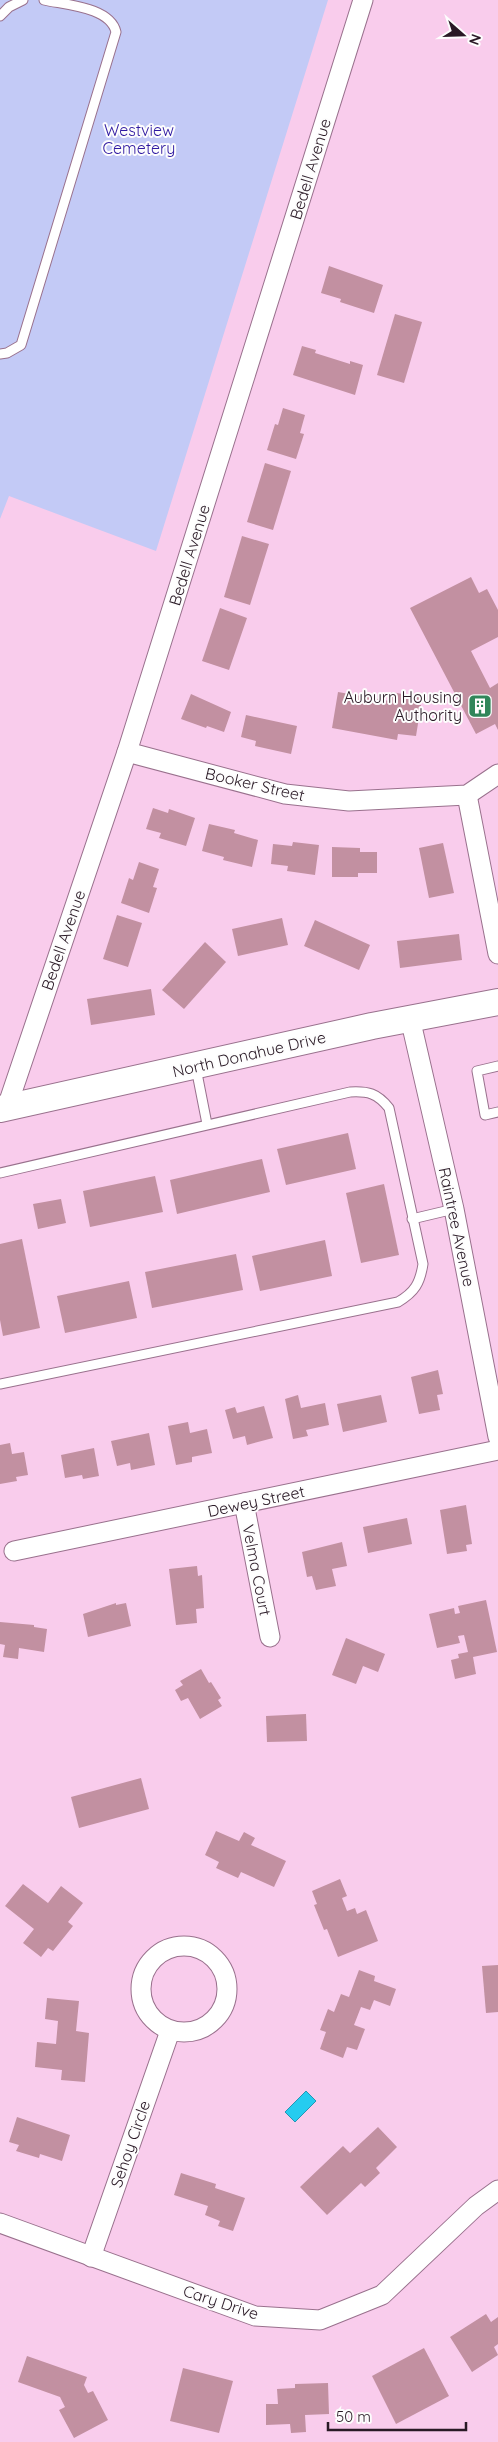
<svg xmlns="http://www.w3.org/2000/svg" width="498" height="2442" font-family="Quicksand,sans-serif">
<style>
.green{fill:#c3caf6}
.water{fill:#25ccf0;stroke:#2696b3}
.building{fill:#c290a1}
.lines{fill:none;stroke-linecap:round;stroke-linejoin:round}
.lane-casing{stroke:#99718d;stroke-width:11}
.street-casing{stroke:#99718d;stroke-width:21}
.secondary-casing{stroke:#99718d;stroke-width:28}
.lane{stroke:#fff;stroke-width:9}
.street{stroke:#fff;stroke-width:19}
.secondary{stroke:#fff;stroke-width:26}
.labels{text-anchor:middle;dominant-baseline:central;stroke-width:4;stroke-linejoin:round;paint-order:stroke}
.park-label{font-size:16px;fill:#2f19a1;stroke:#fdfdfd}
.street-label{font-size:16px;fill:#291925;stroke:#fdfdfd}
.poi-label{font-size:16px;fill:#291925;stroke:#fdfdfd;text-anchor:end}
</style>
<rect width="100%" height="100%" fill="#f9ccec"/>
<path class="green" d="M0 0H328L156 551 9 496 0 519Z"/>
<path class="water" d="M306 2091 316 2101 295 2122 285 2112Z"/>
<g class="building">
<path d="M329 266 383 285 374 313 340 302 341 299 321 293Z"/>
<path d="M395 314 422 322 404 383 377 375Z"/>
<path d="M302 346 316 350 315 353 350 364V361L363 365 355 395 293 375Z"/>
<path d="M283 408 305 415 300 433 304 434 296 459 267 450 275 424 278 425Z"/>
<path d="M265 463 291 471 273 530 247 522Z"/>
<path d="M242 536 269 544 250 605 224 597Z"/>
<path d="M471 577 479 593 487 589 498 610V637L471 651 490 688 498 683V730L495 724 476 734 410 608Z"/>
<path d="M220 608 247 618 229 670 202 661Z"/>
<path d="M338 692 390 701 391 692 420 697 418 705H421L416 736 398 734 397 740 332 728Z"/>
<path d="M191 694 231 712 224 732 207 726 206 728 181 719Z"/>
<path d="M246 715 297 726 291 754 255 746 256 741 241 737Z"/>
<path d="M153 808 168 813 169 809 195 818 186 846 159 838 161 833 146 829Z"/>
<path d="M209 824 235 830 234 833 258 840 252 867 223 860 224 857 202 851Z"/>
<path d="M293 842 319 845 315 875 287 871 288 866 271 864 273 844 292 846Z"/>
<path d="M443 843 454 893 429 898 419 848Z"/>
<path d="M332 847 360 848V852H377V873H358V877H332Z"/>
<path d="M139 862 159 869 153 887 157 888 149 913 121 903 129 878 133 880Z"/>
<path d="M117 915 142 923 128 967 103 959Z"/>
<path d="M282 918 288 945 238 956 232 929Z"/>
<path d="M315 920 370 945 359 970 304 946Z"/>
<path d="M459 934 462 960 400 968 397 941Z"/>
<path d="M205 942 226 962 184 1009 162 990Z"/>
<path d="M151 989 155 1015 91 1025 87 999Z"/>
<path d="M348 1133 356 1169 286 1185 277 1149Z"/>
<path d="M262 1159 270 1192 177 1214 170 1180Z"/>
<path d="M155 1176 163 1212 90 1227 83 1191Z"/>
<path d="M384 1184 399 1255 361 1263 346 1193Z"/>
<path d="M61 1199 66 1223 38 1229 33 1204Z"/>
<path d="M22 1239 40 1328 3 1336 0 1320V1244Z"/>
<path d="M325 1240 332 1276 260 1291 252 1256Z"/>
<path d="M236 1254 243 1290 152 1308 145 1272Z"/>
<path d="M129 1281 137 1318 65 1333 57 1296Z"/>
<path d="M438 1370 443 1394 437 1395 440 1410 419 1414 411 1377Z"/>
<path d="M298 1395 301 1408 325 1403 329 1425 306 1430 308 1436 293 1439 285 1399Z"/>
<path d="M381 1395 387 1422 343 1432 337 1404Z"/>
<path d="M264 1406 273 1438 247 1445 245 1436 233 1439 225 1410 235 1407 237 1413Z"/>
<path d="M188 1422 190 1433 207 1429 212 1453 192 1457V1462L176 1465 168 1426Z"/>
<path d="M149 1433 155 1465 131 1470 130 1463 117 1466 111 1441Z"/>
<path d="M10 1443 12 1454 24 1452 28 1475 16 1477 17 1481 0 1484V1445Z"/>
<path d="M94 1448 99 1476 83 1479 82 1475 65 1478 61 1455Z"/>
<path d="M466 1505 472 1544 466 1545 467 1551 447 1554 440 1510Z"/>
<path d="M407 1518 412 1544 368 1553 363 1527Z"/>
<path d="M342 1542 347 1566 332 1569 336 1586 316 1590 312 1576 307 1577 302 1552Z"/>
<path d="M197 1566 198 1576 202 1575 204 1608 196 1609 197 1623 176 1625 169 1569Z"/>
<path d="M486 1600 497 1652 473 1657 476 1674 455 1679 451 1660 459 1658 458 1654 468 1652 464 1635 458 1636 460 1643 437 1648 429 1614 454 1608 455 1614 460 1613 458 1606Z"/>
<path d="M116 1603V1605L126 1603 131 1626 88 1637 83 1614Z"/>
<path d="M0 1622 34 1625V1627L47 1629 44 1652 19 1648 18 1659 3 1657 5 1645 0 1644Z"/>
<path d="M346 1638 385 1654 378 1672 363 1666 356 1684 332 1675Z"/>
<path d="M201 1669 209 1683 211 1682 221 1698 218 1700 222 1706 200 1719 188 1698 181 1701 175 1690 183 1685 180 1681Z"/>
<path d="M306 1714 307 1741 267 1742 266 1716Z"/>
<path d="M141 1778 149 1809 79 1828 71 1797Z"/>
<path d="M216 1831 239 1841 244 1832 255 1838 251 1845 286 1861 274 1887 241 1872 238 1878 216 1868 219 1862 205 1855Z"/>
<path d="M340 1879 347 1896 342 1898 347 1911 355 1908 357 1914 366 1910 378 1941 338 1957 327 1929 324 1930 314 1905 317 1904 312 1891Z"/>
<path d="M23 1884 48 1903 61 1886 83 1903 68 1922 73 1926 53 1951 48 1948 41 1957 23 1943 34 1929 5 1906Z"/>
<path d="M498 1965V2012L486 2013 482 1966Z"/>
<path d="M359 1970 375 1976 374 1981 396 1989 390 2006 374 2000 370 2010 361 2007 354 2025 365 2029 357 2050 347 2047 343 2058 320 2049 326 2032 320 2030 328 2009 334 2012 341 1994 349 1997Z"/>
<path d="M47 1998 79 2001 76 2031 89 2033 85 2082 61 2080 62 2070 35 2067 37 2042 56 2044 58 2021 45 2019Z"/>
<path d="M17 2117 70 2135 62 2161 40 2154 39 2158 16 2151 19 2145 9 2142Z"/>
<path d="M378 2127 397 2147 376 2168 380 2173 365 2187 361 2183 327 2215 300 2187 343 2146 350 2153Z"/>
<path d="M181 2173 216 2184 215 2188 245 2198 233 2231 218 2226 220 2221 205 2215 208 2206 174 2195Z"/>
<path d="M486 2314 491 2322 498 2317V2344L494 2347 498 2355 472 2372 450 2337Z"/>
<path d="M424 2348 449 2396 396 2424 372 2376Z"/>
<path d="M27 2356 87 2377 84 2385 88 2393 93 2391 108 2420 74 2438 59 2410 65 2407 60 2397 18 2382Z"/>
<path d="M183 2368 233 2381 219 2433 170 2421Z"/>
<path d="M328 2383 329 2414 305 2415 306 2432 291 2433 290 2424 266 2425V2404H278L277 2389 295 2388V2384Z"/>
</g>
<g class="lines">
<g class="lane-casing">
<g id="lane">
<path d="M0 16 9 7 23 0"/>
<path d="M0 354 7 353 21 345 116 32C110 7 66 5 44 0"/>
<path d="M498 1066 477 1071 485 1115 498 1112"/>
<path d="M196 1068 207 1124"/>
<path d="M0 1173 350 1092C368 1091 377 1093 389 1108L423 1264C420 1283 415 1292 398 1302L0 1384"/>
<path d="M412 1219 454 1209"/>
</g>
</g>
<g class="street-casing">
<g id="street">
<path d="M127 752 285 794 349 801 467 795 498 774"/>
<path d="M467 795 498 954"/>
<path d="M410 1018 454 1209 498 1437"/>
<path d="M7 1107 127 752 363 0"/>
<path d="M244 1503 270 1637"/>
<path d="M14 1551 498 1450"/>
<circle cx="184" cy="1989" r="43"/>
<path d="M0 2223 255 2316 320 2320 382 2295 476 2206 498 2190"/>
<path d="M91 2257 170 2031"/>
</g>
</g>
<g class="secondary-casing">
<path id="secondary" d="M0 1109 372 1026 498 1002"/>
</g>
<use href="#lane" class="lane"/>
<use href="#street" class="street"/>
<use href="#secondary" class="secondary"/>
</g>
<defs>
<g id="building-square" transform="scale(1.25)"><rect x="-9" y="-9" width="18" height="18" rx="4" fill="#30865a" stroke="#fdfdfd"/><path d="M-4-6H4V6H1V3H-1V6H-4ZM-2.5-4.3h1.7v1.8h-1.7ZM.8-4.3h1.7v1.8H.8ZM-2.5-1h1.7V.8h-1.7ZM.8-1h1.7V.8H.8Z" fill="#fff"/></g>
</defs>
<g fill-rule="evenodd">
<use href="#building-square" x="480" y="706"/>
</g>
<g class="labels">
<g class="park-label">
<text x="139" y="130">Westview<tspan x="139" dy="18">Cemetery</tspan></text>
</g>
<g class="street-label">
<text transform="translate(310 169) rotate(-73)">Bedell Avenue</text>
<text transform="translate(189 555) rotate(-73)">Bedell Avenue</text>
<text transform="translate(255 784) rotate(13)">Booker Street</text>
<text transform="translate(63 940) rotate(-71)">Bedell Avenue</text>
<text transform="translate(249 1054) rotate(-13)">North Donahue Drive</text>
<text transform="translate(457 1227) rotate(78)">Raintree Avenue</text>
<text transform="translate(256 1501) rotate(-12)">Dewey Street</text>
<text transform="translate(257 1570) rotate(79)">Velma Court</text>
<text transform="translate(130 2144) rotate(-71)">Sehoy Circle</text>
<text transform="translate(221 2302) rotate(18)">Cary Drive</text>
</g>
<g class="poi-label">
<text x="462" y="697">Auburn Housing<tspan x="462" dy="18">Authority</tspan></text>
</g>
</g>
<g transform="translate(463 35) rotate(110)" stroke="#fdfdfd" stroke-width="4" paint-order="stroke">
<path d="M0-4L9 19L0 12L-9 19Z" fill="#291925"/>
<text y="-8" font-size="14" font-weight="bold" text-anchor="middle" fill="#291925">N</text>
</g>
<path d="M328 2422v8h138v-8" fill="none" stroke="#291925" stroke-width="2.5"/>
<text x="336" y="2422" font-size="15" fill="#291925" stroke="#fdfdfd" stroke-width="4" paint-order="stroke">50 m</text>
</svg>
